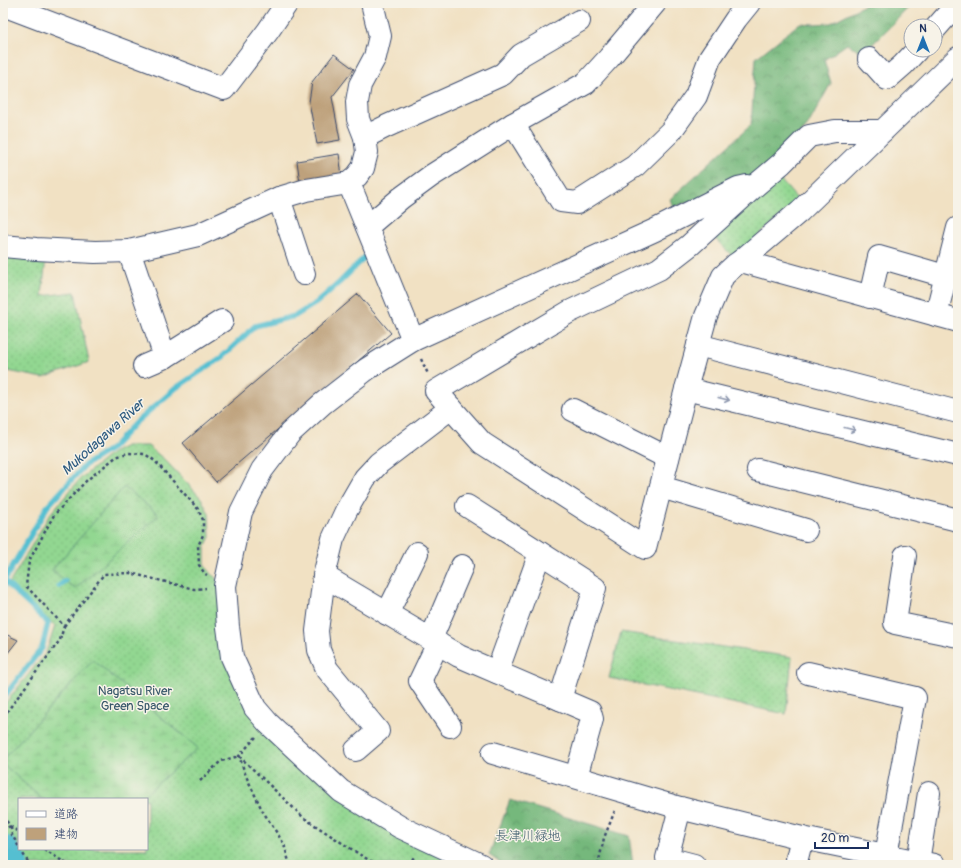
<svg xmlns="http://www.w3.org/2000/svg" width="961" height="868" font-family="Pangolin,'Klee One',sans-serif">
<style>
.grass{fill:url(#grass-dots);stroke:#568378;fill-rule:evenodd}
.forest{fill:url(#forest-crowns);stroke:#48746c}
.wetland{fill:url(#wetland-marsh);stroke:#568378}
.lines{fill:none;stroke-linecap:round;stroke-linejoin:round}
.stream{stroke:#55bfd1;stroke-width:5.5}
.river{stroke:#55bfd1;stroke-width:32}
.building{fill:#bea17b}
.minor-casing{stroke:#3b4a6d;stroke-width:24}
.path{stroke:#3b4a6d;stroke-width:2.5;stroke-dasharray:3 3;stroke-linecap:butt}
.minor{stroke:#fff;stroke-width:22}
.oneway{stroke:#8d97ae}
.labels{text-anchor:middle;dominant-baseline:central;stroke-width:3;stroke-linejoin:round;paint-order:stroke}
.park-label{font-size:13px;fill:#39596b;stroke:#f7f3e8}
.water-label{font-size:14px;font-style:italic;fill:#2c5a80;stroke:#f7f3e8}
</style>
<defs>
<pattern id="grass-dots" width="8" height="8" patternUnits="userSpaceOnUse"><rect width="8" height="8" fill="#92d791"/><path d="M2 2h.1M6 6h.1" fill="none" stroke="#7db97f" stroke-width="1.8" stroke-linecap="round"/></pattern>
<pattern id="forest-crowns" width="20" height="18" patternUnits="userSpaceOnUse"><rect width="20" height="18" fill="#75b87b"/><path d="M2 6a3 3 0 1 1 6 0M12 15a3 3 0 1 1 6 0" fill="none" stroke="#5f9668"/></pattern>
<pattern id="wetland-marsh" width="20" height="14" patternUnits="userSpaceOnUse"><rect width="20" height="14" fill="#92d791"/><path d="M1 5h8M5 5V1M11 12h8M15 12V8" fill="none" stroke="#7db97f"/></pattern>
</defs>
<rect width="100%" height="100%" fill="#f7f3e8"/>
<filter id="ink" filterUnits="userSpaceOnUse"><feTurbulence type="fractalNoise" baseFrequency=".025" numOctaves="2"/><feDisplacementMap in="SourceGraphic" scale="8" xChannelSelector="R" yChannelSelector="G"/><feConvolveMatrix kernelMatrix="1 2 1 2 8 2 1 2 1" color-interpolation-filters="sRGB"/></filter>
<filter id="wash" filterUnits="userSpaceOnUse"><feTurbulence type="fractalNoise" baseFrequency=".012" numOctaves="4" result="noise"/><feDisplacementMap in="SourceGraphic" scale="16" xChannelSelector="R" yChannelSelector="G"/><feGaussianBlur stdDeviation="0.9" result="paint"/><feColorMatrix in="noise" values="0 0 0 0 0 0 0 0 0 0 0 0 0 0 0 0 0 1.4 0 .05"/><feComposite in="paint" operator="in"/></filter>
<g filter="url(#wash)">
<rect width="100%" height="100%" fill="#f1e1c3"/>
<g class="grass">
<path d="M777 176 798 200 734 258 712 235Z"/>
<path d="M3 254 46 257 42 296 75 292 89 362 43 378 3 370Z"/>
<path d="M126 446H148L165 460 201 498 209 514 210 537 205 547V566L218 581 228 663 339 797 468 865H21L3 834V706L46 653 55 626 9 584 50 514 81 478 112 453ZM19 799H147V849H19Z"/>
<path d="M621 632 792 657 786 714 609 678Z"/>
</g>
<g class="forest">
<path d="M868 3H913L864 53 847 44 824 60 831 83 808 125 791 146 752 180 703 198 673 207 670 199 751 125 756 58 800 23 813 24 831 23Z"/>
<path d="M510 800 629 836 633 865H503L489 855Z"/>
</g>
<g class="wetland">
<path d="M124 487 159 515 75 589 52 570Z"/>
<path d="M93 660 198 748 140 799H42L3 764V759Z"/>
</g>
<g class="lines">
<g class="stream">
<path d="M59 586 65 581"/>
<path d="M3 698 42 648 48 623 4 581 47 507 85 465 112 448 135 423 176 388 222 357 255 326 295 316 316 303 340 282 368 254"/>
</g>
<path class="river" d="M3 851 12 865"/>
</g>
<g id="blocks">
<g class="building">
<path d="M334 54 354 69 332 97 340 140 317 144 309 102 312 82Z"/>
<path d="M339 154 342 176 300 183 297 161Z"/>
<path d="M358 294 391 333 216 482 183 443Z"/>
<path d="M3 633 18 640 3 659Z"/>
</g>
</g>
</g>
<g filter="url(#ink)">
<use href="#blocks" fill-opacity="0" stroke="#3b4a6d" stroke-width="1"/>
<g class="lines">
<g class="minor-casing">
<g id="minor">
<path d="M3 5 224 89 268 31 287 3"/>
<path d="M935 29 958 3"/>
<path d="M869 59 887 79 903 65 917 50"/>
<path d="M513 124 561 201 577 203 635 166 671 131 696 96 710 58 736 19 749 3"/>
<path d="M883 131H835L809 136 782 163 756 185 690 245 659 269 569 312 436 391 482 443 645 548 686 389 706 316 723 276 735 265 741 261 800 211 958 58"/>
<path d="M365 137 387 126 503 74 521 55 579 21"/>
<path d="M349 183 413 340"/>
<path d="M279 198 304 274"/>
<path d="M367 227 401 198 431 176 513 124 586 83 609 58 655 3"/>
<path d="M3 246 36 249 95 252 129 251 198 235 279 198 306 190 349 183 357 176 363 168 367 152 365 137 358 119 357 102 360 85 375 57 380 36 372 3"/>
<path d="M129 251 165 357 222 321"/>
<path d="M741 261 958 321"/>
<path d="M870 297 879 257 945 276"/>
<path d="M936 315 958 228"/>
<path d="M698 345 958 412"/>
<path d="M144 366 165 357"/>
<path d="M686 389 958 455"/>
<path d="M573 410 668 458"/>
<path d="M758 470 958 520"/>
<path d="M661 487 806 530"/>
<path d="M467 506 595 588 560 699"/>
<path d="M905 556 895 623 958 636"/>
<path d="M324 576 459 656 590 712 592 719 576 777"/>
<path d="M387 614 417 553"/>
<path d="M431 639 462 566"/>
<path d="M438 643 420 681 450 726"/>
<path d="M497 672 540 553"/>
<path d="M808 673 915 698 886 855"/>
<path d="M356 750 378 731 327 669 319 650 317 631 324 576 333 539 346 511 365 478 379 463 451 408"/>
<path d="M493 753 680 808 802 838 934 865"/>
<path d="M680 808 667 858 694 865"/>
<path d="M797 858 802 838"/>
<path d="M918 862 929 793"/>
<path d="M481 865 400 827 341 791 268 723 255 708 232 657 228 627 225 586 241 512 262 470 290 433 322 404 367 369 413 340 655 230 738 188 747 186"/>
</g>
</g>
<g class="path">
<path d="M421 359 428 374"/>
<path d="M64 626 104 574 130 573 194 589 206 588"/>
<path d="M3 717 60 640 64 626 26 586 29 561 54 515 87 480 116 457 127 453 145 454 155 461 198 509 203 520V535L198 546 199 565 205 574 207 575"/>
<path d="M256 737 239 756 246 776 262 810 284 844 290 865"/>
<path d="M200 781 221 761 239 756 304 818 362 856 378 865"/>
<path d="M3 816 10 826 19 832"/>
<path d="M11 827 12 835 19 847"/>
<path d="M3 831 10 826"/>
<path d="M20 849 30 865"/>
<path d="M44 849 68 865"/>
<path d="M409 865 415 855"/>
<path d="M598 865 604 838 616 808"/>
</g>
<use href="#minor" class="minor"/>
</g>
<defs><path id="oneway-shaft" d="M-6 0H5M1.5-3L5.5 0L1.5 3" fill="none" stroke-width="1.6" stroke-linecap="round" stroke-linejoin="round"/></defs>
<g class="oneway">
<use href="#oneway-shaft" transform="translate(724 399) rotate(14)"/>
<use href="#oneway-shaft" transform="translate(850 429) rotate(14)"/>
</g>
</g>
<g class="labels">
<g class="park-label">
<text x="135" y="691">Nagatsu River<tspan x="135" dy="15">Green Space</tspan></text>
<text x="528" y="836">長津川緑地</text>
</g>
<g class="water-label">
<text transform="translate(103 437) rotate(-42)">Mukodagawa River</text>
</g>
</g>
<rect width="961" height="868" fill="none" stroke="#f7f3e8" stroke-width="16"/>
<rect x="18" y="798" width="130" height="52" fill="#f7f3e8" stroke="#9fa5b1"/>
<rect x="26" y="811" width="20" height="6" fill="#ffffff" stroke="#9fa5b1"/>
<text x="54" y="818" font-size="12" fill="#1b2f5e">道路</text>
<rect x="26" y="828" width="20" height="12" fill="#bea17b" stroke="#9fa5b1"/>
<text x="54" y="838" font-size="12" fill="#1b2f5e">建物</text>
<g transform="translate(923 38)"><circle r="19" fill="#f7f3e8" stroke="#9fa5b1"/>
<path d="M0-3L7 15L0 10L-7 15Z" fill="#1f6fb2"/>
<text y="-6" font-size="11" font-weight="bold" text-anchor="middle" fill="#1b2f5e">N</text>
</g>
<path d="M815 842v6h53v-6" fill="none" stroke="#1b2f5e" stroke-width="2"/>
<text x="821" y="842" font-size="12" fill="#1b2f5e" stroke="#f7f3e8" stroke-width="3" paint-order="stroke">20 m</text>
</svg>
